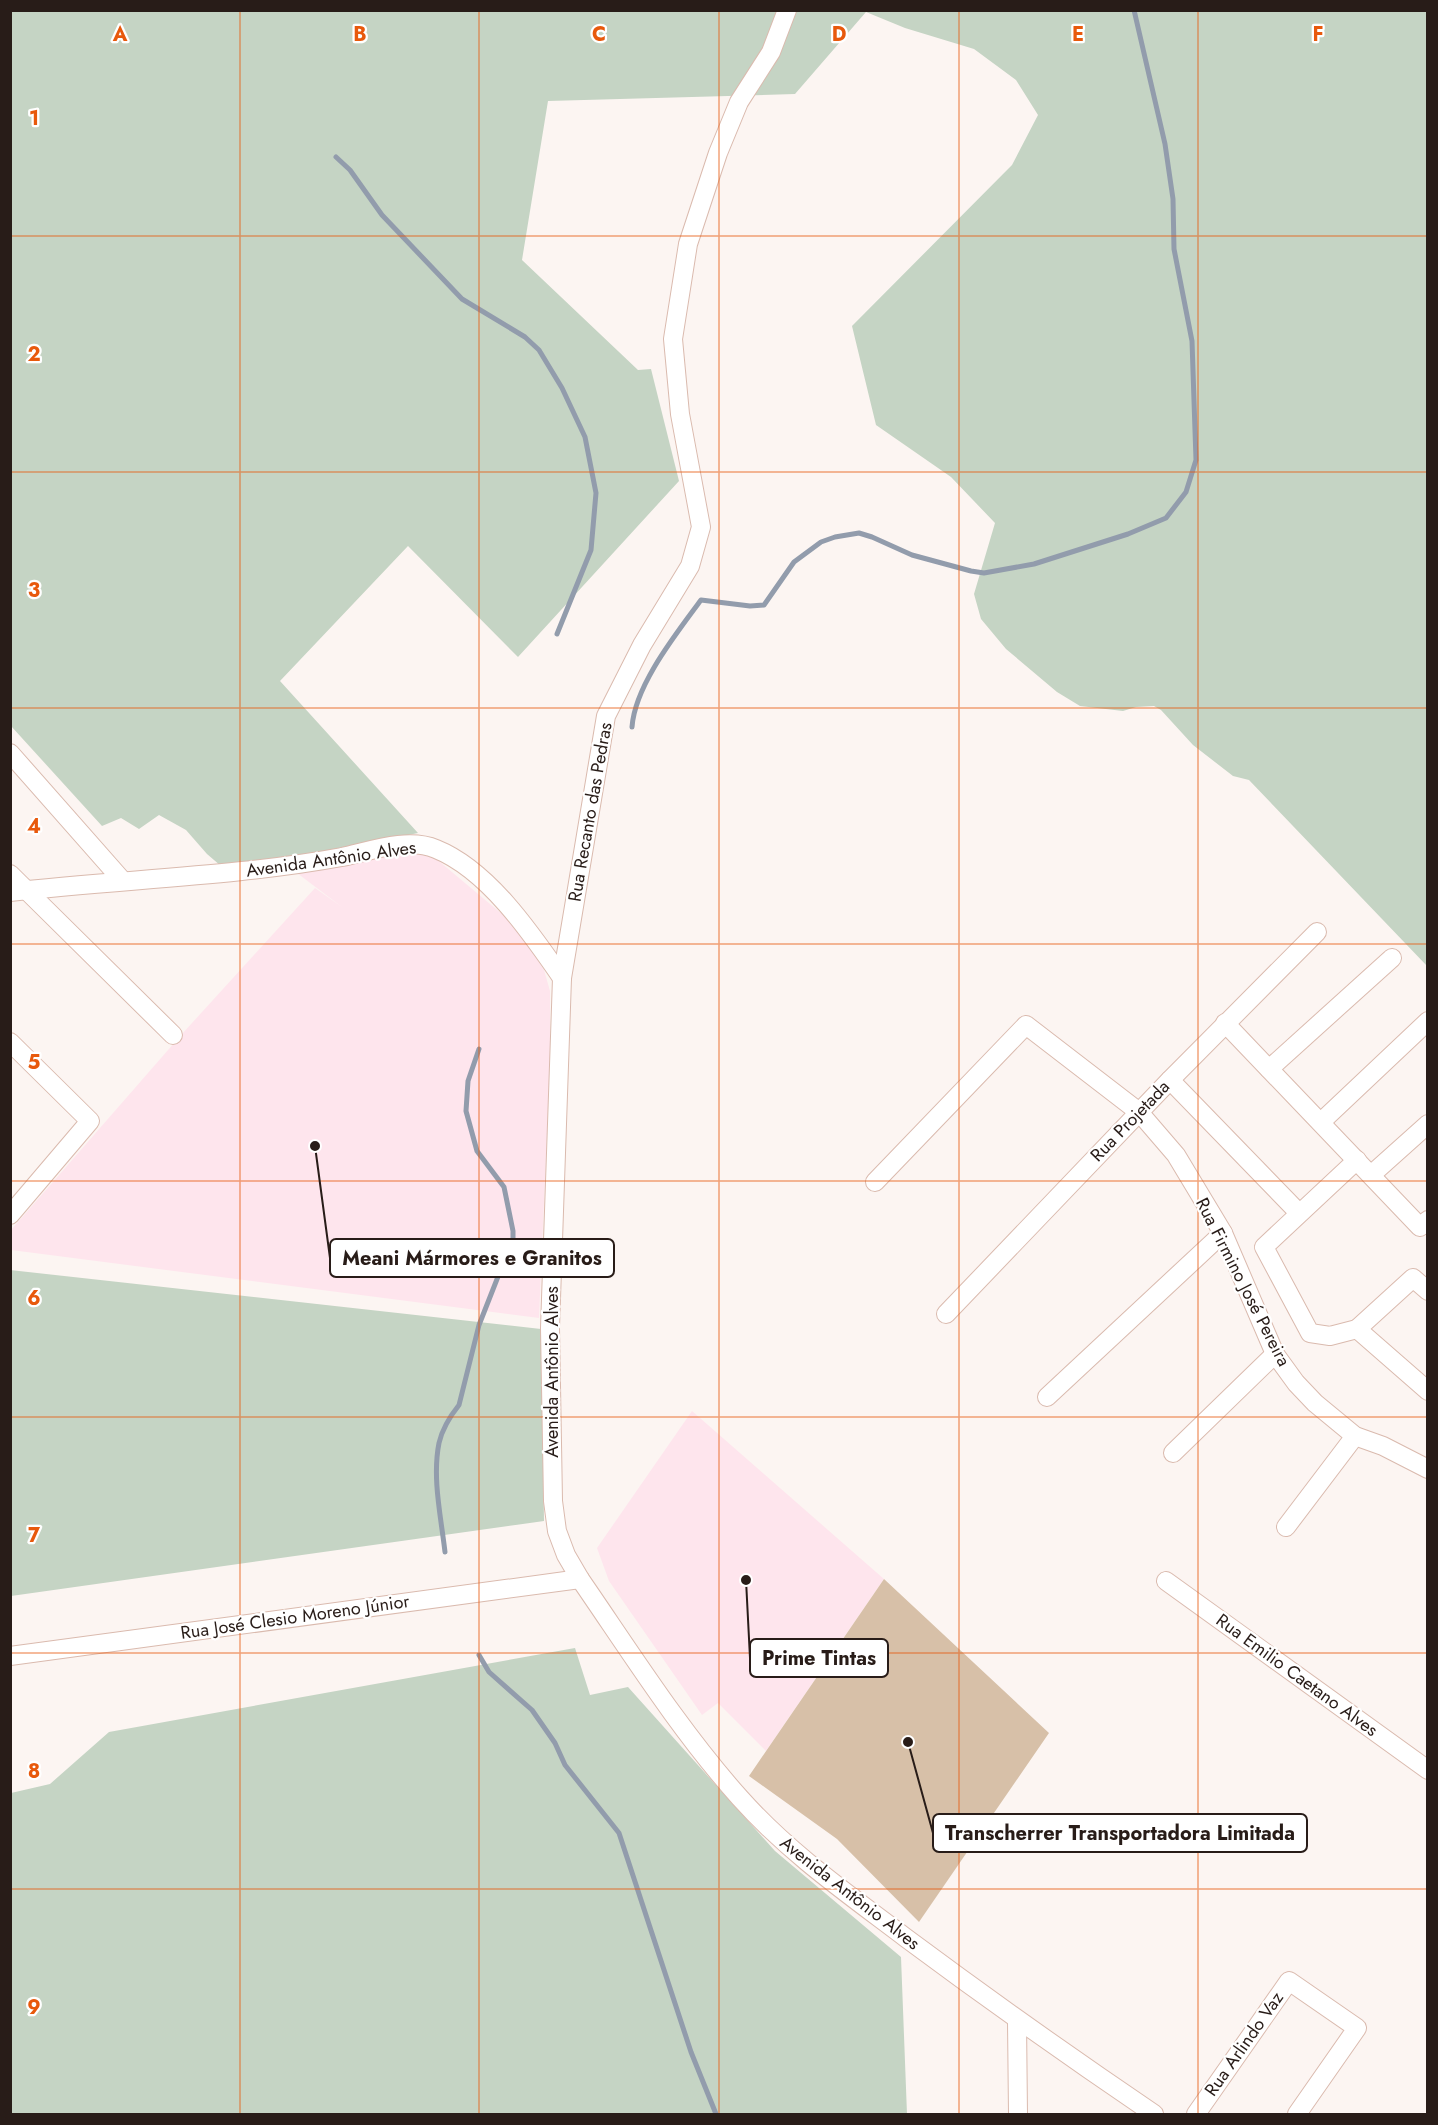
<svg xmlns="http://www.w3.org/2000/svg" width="1438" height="2125" font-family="Jost,sans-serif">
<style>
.industrial{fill:#fee5ed}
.green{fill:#c5d4c4}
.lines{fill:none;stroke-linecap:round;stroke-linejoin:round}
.stream{stroke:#929cac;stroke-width:5}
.building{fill:#d7c0a8}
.street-casing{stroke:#dabaae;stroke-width:20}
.street{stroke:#fff;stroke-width:18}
.grid{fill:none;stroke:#e8590c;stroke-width:1.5;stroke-opacity:0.55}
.labels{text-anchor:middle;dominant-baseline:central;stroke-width:4.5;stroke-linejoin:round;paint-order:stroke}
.street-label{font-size:18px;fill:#281c18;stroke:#fff}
.grid-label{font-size:20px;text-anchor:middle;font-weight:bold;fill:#e8590c;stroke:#fff;stroke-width:4.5;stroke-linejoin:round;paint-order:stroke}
.leader{fill:none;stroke:#281c18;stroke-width:2}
.callout-dot{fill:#281c18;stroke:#fff;stroke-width:2}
.callout{fill:#fff;stroke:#281c18;stroke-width:2}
.callout-label{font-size:20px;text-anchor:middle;font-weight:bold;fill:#281c18}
</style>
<rect width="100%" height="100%" fill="#fcf5f2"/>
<g class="industrial">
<path d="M398 852 418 853 434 857 515 925 544 970 550 991V1061L539 1318 11 1250V1230L182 1034 315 888 342 907 297 873Z"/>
<path d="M692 1411 884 1579 766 1751 718 1703 702 1715 609 1581 597 1548Z"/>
</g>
<g class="green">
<path d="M11 11H1427V966L1249 780 1233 776 1193 745 1161 710 1154 706 1136 707 1123 711 1080 706 1057 692 1006 649 981 619 974 594 995 523 951 477 876 425 852 326 1012 165 1038 115 1016 80 974 49 905 28 866 12 795 94 548 101 522 260 638 370 651 369 679 481 518 657 408 546 280 681 418 833 228 872 207 854 186 830 159 815 139 829 121 818 102 826 11 726Z"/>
<path d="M10 1270 541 1329 544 1521 11 1596Z"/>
<path d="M575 1648 590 1695 628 1687 775 1851 901 1957 907 2114H11V1793L50 1784 109 1732Z"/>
</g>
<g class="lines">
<g class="stream">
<path d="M336 157 350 170 382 215 462 299 525 337 539 350 562 388 585 437 596 493 591 550 557 634"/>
<path d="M632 727C635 685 676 634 701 600L750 606 764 605 794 562 821 542 835 537 859 533 872 537 912 555 971 571 984 573 1034 564 1128 534 1166 518 1186 492 1196 460 1192 341 1174 249 1173 199 1165 144 1134 10"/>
<path d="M445 1552C441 1517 432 1478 439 1443 442 1430 451 1415 459 1405L479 1325 501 1269 513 1247V1231L504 1187 477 1151 466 1111 468 1081 479 1049"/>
<path d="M479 1655 489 1672 532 1710 555 1743 565 1765 619 1833 691 2052 716 2114"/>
</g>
</g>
<path class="building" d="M884 1579 1049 1733 919 1922 837 1839 749 1776Z"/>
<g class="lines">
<g class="street-casing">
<g id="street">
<path d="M787 10 771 52 739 102 718 153 688 244 673 339 680 414 701 527 690 566 642 645 606 716 562 978 550 1328 553 1501 557 1531 566 1555 580 1579C631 1653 680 1731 740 1798 789 1853 848 1894 906 1938 988 1999 1070 2057 1154 2114"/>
<path d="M10 753 122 880"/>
<path d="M10 874 173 1035"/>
<path d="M10 892C121 879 233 877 342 857 370 851 408 837 436 849 488 870 531 933 562 978"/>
<path d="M1225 1023 1420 1227 1428 1220"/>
<path d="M10 1042 90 1121 10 1215"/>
<path d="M1269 1069 1392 958"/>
<path d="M1170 1080 1299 1213"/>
<path d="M1321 1122 1428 1021"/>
<path d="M1357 1160 1264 1247 1310 1333 1330 1336 1357 1329"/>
<path d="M1371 1175 1428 1124"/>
<path d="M875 1182 1026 1025 1139 1112 1176 1155 1223 1233 1275 1354 1296 1383 1315 1403 1355 1436 1383 1446 1428 1469"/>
<path d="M1428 1291 1413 1278 1357 1329 1428 1391"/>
<path d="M946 1314 1170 1080 1317 932"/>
<path d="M1047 1397 1223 1233"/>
<path d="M1173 1453 1275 1354"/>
<path d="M1286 1527 1355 1436"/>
<path d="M1166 1581 1428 1770"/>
<path d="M10 1656 580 1579"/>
<path d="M1017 2021 1018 2114"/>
<path d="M1196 2114 1289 1981 1357 2028 1297 2114"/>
</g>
</g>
<use href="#street" class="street"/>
</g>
<path class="grid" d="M240 10V2114M479 10V2114M719 10V2114M959 10V2114M1198 10V2114M10 236H1428M10 472H1428M10 708H1428M10 944H1428M10 1181H1428M10 1417H1428M10 1653H1428M10 1889H1428"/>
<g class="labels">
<g class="street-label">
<text transform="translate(590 812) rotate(-80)">Rua Recanto das Pedras</text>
<text transform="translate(331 859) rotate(-8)">Avenida Antônio Alves</text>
<text transform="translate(1130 1121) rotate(-46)">Rua Projetada</text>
<text transform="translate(1243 1282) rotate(63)">Rua Firmino José Pereira</text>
<text transform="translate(552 1372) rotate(-90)">Avenida Antônio Alves</text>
<text transform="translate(295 1617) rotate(-8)">Rua José Clesio Moreno Júnior</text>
<text transform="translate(1297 1675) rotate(36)">Rua Emilio Caetano Alves</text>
<text transform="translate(850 1893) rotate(38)">Avenida Antônio Alves</text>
<text transform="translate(1244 2044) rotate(-55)">Rua Arlindo Vaz</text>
</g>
</g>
<g class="grid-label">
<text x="120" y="41">A</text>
<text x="360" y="41">B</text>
<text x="599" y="41">C</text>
<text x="839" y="41">D</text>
<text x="1078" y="41">E</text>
<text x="1318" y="41">F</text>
<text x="34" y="125">1</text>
<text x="34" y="361">2</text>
<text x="34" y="597">3</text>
<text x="34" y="833">4</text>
<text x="34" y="1069">5</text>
<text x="34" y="1305">6</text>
<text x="34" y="1542">7</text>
<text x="34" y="1778">8</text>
<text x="34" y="2014">9</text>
</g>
<path class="leader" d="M315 1146L330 1258M746 1580L750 1658M908 1742L933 1833"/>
<g class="callout-dot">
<circle cx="315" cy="1146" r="6"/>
<circle cx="746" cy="1580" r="6"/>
<circle cx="908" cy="1742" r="6"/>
</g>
<g class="callout">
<rect x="330" y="1239" width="284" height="38" rx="6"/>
<rect x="750" y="1639" width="138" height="38" rx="6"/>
<rect x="933" y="1814" width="374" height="38" rx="6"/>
</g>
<g class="callout-label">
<text x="472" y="1265">Meani Mármores e Granitos</text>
<text x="819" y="1665">Prime Tintas</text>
<text x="1120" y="1840">Transcherrer Transportadora Limitada</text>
</g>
<rect width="1438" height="2125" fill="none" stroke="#281c18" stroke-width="24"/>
</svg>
